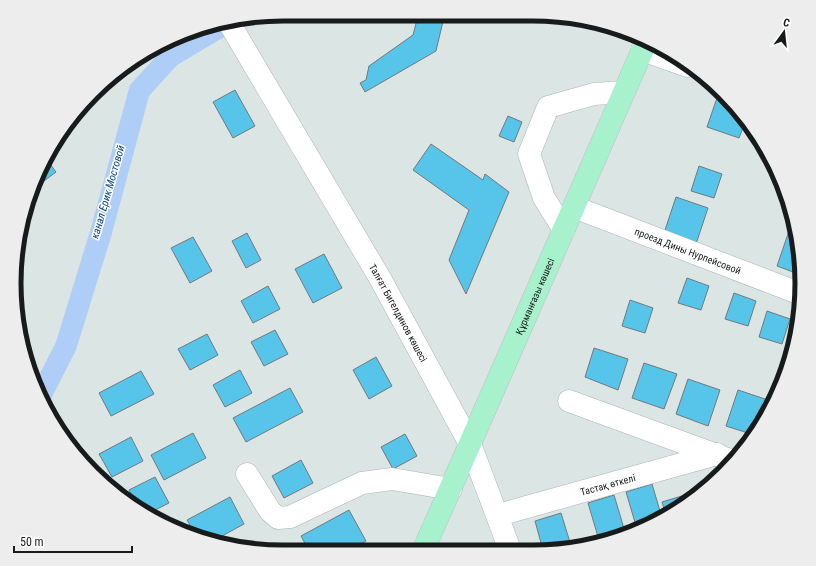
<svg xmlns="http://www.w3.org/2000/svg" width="816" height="566" font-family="'Roboto Condensed',sans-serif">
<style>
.water{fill:#aecef8}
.building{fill:#57c5ea;stroke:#71797c}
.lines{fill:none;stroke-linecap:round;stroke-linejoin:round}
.minor-casing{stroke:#acb5b4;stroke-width:23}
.major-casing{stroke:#bebfbf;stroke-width:23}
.minor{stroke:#fff;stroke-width:22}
.major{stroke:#a8f1cd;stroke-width:22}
.labels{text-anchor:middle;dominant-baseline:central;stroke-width:3;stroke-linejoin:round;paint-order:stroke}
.street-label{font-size:10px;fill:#181b1b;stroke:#fff}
.water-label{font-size:11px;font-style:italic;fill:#0d437f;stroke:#fff}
.rim{fill:none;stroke:#181b1b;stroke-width:5}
</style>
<rect width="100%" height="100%" fill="#dbe5e4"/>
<path class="water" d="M256 18 177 65 149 96 111 237 76 350 46 409 42 402 35 383 56 342 90 231 130 85 164 48 181 38 213 23Z"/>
<g class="building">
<path d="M418 16 444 17 436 51 365 92 360 83 366 80 369 66 413 35Z"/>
<path d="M235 90 255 126 233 138 213 102Z"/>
<path d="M719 92 735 105 746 120 739 138 707 127Z"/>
<path d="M508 116 522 122 514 142 499 136Z"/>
<path d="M431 144 483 180 485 174 509 192 466 294 449 260 469 210 413 170Z"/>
<path d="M47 160 56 172 36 187 34 184 35 180Z"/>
<path d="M699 166 722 174 714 198 691 191Z"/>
<path d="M676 197 708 208 696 244 664 233Z"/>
<path d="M789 231 796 233 800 248 801 275 777 266Z"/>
<path d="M247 233 261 260 246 268 232 241Z"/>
<path d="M193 237 212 271 190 283 171 248Z"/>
<path d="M324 254 342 288 313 303 295 269Z"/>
<path d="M687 278 709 286 701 310 678 303Z"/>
<path d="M268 286 280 309 253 323 241 301Z"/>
<path d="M734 293 756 301 748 326 725 319Z"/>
<path d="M630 300 653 308 645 333 622 326Z"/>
<path d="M767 311 790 319 782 344 759 337Z"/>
<path d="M275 330 288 354 264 366 251 342Z"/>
<path d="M207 334 218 355 190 370 178 349Z"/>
<path d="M594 348 628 359 618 390 585 377Z"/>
<path d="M376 357 392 386 369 399 353 370Z"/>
<path d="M644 363 677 374 664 409 632 398Z"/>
<path d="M240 370 252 393 225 407 213 385Z"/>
<path d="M141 371 154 394 111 416 99 393Z"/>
<path d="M688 379 720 390 708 426 676 414Z"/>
<path d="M290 388 303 412 246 442 233 418Z"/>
<path d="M738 390 771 401 765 416 754 435 726 426Z"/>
<path d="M193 433 206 458 164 480 151 455Z"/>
<path d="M405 434 417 456 393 469 381 447Z"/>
<path d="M131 437 143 461 112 477 99 454Z"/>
<path d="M301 460 313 483 284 498 272 476Z"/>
<path d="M155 477 169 503 147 514 139 509 129 490Z"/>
<path d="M652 484 662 518 652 524 637 529 626 492Z"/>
<path d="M614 495 625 532 599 540 588 503Z"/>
<path d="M685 495 687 501 666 515 662 502Z"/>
<path d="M230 497 244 524 211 542 196 536 187 520Z"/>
<path d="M349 510 366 541 347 551H309L301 536Z"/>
<path d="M561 513 572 549 543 550 535 521Z"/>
<path d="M476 547 485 550H465L468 548Z"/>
</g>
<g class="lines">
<g class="minor-casing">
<g id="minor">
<path id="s1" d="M228 21 381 280 470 444 510 550"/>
<path d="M642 50 687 66"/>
<path id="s2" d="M574 207 801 294"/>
<path d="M564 230 544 198 529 154 548 107 594 94 624 92"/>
<path d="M569 401 733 461"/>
<path d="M247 474 270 511 278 518 290 517 362 483 392 479 451 489"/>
<path id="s3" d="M498 515 717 454"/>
</g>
</g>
<g class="major-casing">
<g id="major">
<path id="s4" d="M423 551 646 42"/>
</g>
</g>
<use href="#minor" class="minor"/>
<use href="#major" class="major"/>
</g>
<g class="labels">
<g class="street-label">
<text stroke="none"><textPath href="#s2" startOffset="122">проезд Дины Нурпейсовой</textPath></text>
<text stroke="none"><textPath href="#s4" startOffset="278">Құрманғазы көшесі</textPath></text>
<text stroke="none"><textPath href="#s1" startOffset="338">Талғат Бигелдинов көшесі</textPath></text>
<text stroke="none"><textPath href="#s3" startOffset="114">Тастақ өткелі</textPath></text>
</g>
<g class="water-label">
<text transform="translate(108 192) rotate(-74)">канал Ерик Мостовой</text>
</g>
</g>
<path d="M0 0H816V566H0ZM283 21H533A262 262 0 0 1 795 283V283A262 262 0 0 1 533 545H283A262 262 0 0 1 21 283V283A262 262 0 0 1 283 21Z" fill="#ededed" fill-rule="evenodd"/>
<path class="rim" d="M283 21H533A262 262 0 0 1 795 283V283A262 262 0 0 1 533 545H283A262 262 0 0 1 21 283V283A262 262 0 0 1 283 21Z"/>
<g transform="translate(784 32) rotate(15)" stroke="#ffffff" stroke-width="3" paint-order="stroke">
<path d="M0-3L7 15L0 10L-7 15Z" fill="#181b1b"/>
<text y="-6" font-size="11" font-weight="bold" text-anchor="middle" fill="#181b1b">С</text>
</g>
<path d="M14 546v6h118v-6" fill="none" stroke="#181b1b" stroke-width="2"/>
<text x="20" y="546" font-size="12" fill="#181b1b" stroke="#ffffff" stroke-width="3" paint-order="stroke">50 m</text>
</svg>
